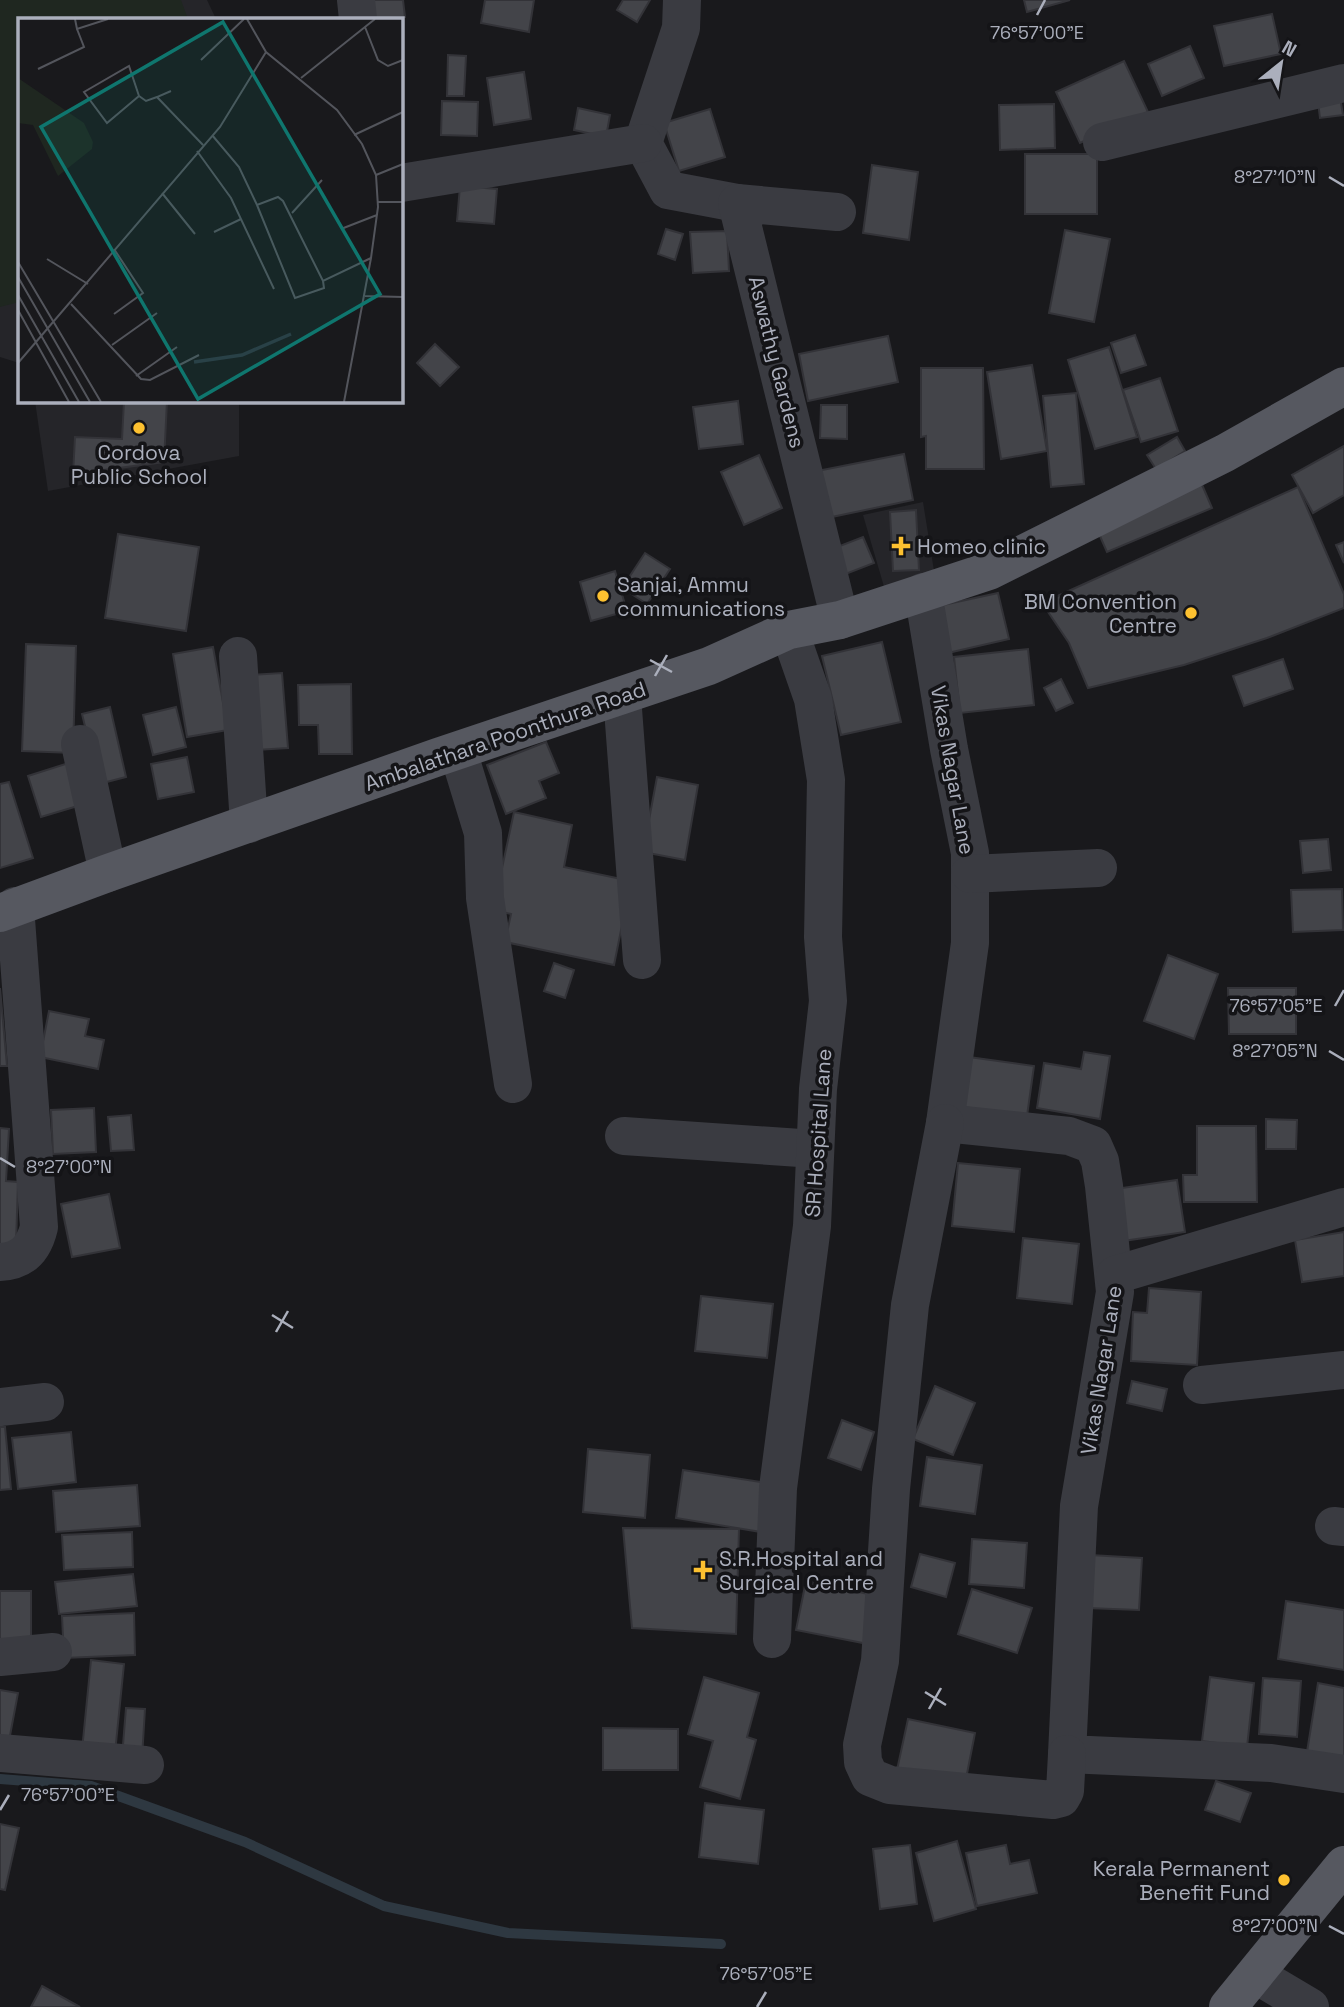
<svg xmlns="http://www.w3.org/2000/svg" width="1344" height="2007" font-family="'Space Grotesk',sans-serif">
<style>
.built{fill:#252529}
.park{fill:#1f2720}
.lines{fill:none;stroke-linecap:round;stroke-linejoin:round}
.stream{stroke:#2e3841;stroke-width:10}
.building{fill:#434449;stroke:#333338;stroke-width:2}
.minor{stroke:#3a3b41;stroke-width:38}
.major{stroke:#565860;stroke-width:38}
.ticks{fill:none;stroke:#abafbc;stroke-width:2.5}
.poi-dot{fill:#fdc130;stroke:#141417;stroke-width:2.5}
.labels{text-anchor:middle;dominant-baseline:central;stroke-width:7;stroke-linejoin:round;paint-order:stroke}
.street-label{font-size:21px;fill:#abafbc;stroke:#141417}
.poi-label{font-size:21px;fill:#abafbc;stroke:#141417;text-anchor:start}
.inset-river{fill:none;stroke:#2e3841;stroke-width:3.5}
.inset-road{fill:none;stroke:#53555c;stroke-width:2}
.view{fill:#0f766e;fill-opacity:0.15;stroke:#0f766e;stroke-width:3.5}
.inset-edge{fill:none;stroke:#abafbc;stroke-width:3.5}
.ticks-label{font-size:18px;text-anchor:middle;fill:#abafbc;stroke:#141417;stroke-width:7;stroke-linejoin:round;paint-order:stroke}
</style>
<rect width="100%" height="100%" fill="#19191c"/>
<g class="built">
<path d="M0 0H207L216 19H19V363L0 357Z"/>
<path d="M35 401H239V456L48 491Z"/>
<path d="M923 502 935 577 885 590 863 515Z"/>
</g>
<path class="park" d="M0 0H181L188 19H19V302L0 307Z"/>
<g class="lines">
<path class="stream" d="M0 1779 91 1786 245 1842 384 1906 508 1933 721 1944"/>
</g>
<g class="building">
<path d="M372 0H403L405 17 375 19Z"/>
<path d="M485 0H534L529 32 481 23Z"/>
<path d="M623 0H650L637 22 617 10Z"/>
<path d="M1024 0H1070L1027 12Z"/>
<path d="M1272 14 1281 54 1224 66 1214 26Z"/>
<path d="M1190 46 1204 78 1162 96 1148 64Z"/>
<path d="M448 55 466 56 464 96H447Z"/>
<path d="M1124 61 1148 112 1080 143 1056 92Z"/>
<path d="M524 72 531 119 494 125 487 78Z"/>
<path d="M1339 91 1343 115 1320 118 1317 94Z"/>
<path d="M442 101 478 102 477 136 441 135Z"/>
<path d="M1054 104 1055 148 1000 150 999 105Z"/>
<path d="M578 108 610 115 606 137 574 130Z"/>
<path d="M710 109 725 157 679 171 664 123Z"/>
<rect x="1025" y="154" width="72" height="60"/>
<path d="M872 165 918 172 909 240 863 233Z"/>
<path d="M460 186 497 189 494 224 457 221Z"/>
<path d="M666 229 683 234 675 260 658 254Z"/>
<path d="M1065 230 1110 239 1094 322 1049 313Z"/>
<path d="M727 231 729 271 693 273 690 232Z"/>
<path d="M1135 335 1146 365 1121 373 1111 343Z"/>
<path d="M888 336 898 382 808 401 799 354Z"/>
<path d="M435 344 459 367 440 386 417 363Z"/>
<path d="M1109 347 1137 437 1095 449 1068 360Z"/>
<path d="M1032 365 1047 451 1001 459 987 372Z"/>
<path d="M921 368H983L984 469H926V436L921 437Z"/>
<path d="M1160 378 1178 431 1141 442 1123 390Z"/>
<path d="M1076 393 1084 484 1051 487 1043 396Z"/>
<path d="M124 401H167L164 462 73 474 75 437 122 439Z"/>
<path d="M738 401 743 444 699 449 693 407Z"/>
<path d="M821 405H847V439L820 438Z"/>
<path d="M1177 437 1185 451 1156 469 1147 455Z"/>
<path d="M1344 446V495L1313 513 1292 475Z"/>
<path d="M904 454 913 500 827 518 817 471Z"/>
<path d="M759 455 782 508 744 525 721 472Z"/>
<path d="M1200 480 1212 508 1107 552 1095 525Z"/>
<path d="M1298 487 1344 594V608L1267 638 1184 665 1088 688 1069 643 1042 603Z"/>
<path d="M916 510 919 570 893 571 890 512Z"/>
<path d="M118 534 199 547 186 631 105 618Z"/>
<path d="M863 537 874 563 843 575 832 549Z"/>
<path d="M1344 542V563L1336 545Z"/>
<path d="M645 553 670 569 647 604 622 588Z"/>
<path d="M615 571 627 611 591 621 580 582Z"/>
<path d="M998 593 1009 639 939 655 929 608Z"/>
<path d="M882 642 901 722 841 735 822 656Z"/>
<path d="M26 644 76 646 73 753 22 751Z"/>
<path d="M213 647 228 730 187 737 173 654Z"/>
<path d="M1028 649 1034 705 960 713 954 657Z"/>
<path d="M1283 659 1293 689 1244 706 1233 676Z"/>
<path d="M282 673 288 748 256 750 250 675Z"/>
<path d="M1061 679 1073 703 1056 711 1044 688Z"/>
<path d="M351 684 352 754H319L318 725H299L298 685Z"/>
<path d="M110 707 126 777 99 784 82 714Z"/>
<path d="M176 707 186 747 153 755 143 715Z"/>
<path d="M546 742 559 773 539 781 546 798 506 814 487 765Z"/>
<path d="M187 757 194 792 158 799 151 764Z"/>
<path d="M78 760 91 802 41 817 28 776Z"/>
<path d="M657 777 698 785 685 860 643 852Z"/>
<path d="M9 782 33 858 0 868V784Z"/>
<path d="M514 812 572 825 564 867 631 881 614 965 505 942 511 914 493 910Z"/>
<path d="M1328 839 1331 870 1303 873 1300 841Z"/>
<path d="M1342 889 1343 930 1293 932 1291 890Z"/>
<path d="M1168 955 1218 974 1194 1039 1144 1021Z"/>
<path d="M554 963 574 970 565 998 544 991Z"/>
<path d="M0 988 7 1066H0Z"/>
<path d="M1228 988H1296V1034H1229Z"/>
<path d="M49 1011 89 1019 85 1036 104 1040 98 1069 40 1057Z"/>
<path d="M1084 1052 1110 1056 1100 1119 1037 1108 1044 1063 1081 1069Z"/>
<path d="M969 1057 1034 1066 1027 1116 963 1107Z"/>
<path d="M94 1108 96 1152 53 1154 51 1110Z"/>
<path d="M131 1115 134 1150 111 1151 108 1117Z"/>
<path d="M1266 1119 1297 1120 1296 1149H1266Z"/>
<path d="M1197 1126H1256L1257 1202H1184L1183 1175H1197Z"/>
<path d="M0 1128 9 1129 6 1181 18 1182 16 1244H0Z"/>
<path d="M958 1163 1020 1169 1014 1232 952 1226Z"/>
<path d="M1177 1180 1185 1232 1123 1241 1115 1189Z"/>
<path d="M109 1194 120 1248 72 1257 61 1204Z"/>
<path d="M1344 1232V1276L1302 1282 1295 1240Z"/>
<path d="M1023 1238 1079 1244 1072 1304 1017 1298Z"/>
<path d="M1149 1288 1201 1292 1197 1365 1131 1361 1133 1312 1147 1313Z"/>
<path d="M701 1296 773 1304 767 1358 695 1351Z"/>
<path d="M1132 1381 1167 1389 1162 1411 1127 1403Z"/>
<path d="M935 1386 975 1403 953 1455 913 1439Z"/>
<path d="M842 1420 874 1432 861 1470 828 1458Z"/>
<path d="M0 1427H5L11 1489 0 1490Z"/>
<path d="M71 1432 76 1482 18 1489 12 1438Z"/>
<path d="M588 1449 650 1455 645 1518 583 1512Z"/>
<path d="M927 1457 982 1465 975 1514 920 1506Z"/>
<path d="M683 1470 768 1483 761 1532 676 1518Z"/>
<path d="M137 1485 140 1526 56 1532 53 1491Z"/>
<path d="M623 1528 739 1529 736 1634 632 1628Z"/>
<path d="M132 1532 133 1567 64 1570 62 1535Z"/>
<path d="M972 1539 1027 1543 1024 1588 969 1584Z"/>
<path d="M920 1554 955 1563 946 1597 911 1587Z"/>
<path d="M1090 1555 1142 1558 1139 1610 1087 1608Z"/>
<path d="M133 1574 137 1606 59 1614 55 1582Z"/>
<path d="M806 1581 878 1596 868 1644 796 1630Z"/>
<path d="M972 1589 1032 1608 1017 1653 958 1634Z"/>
<rect x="0" y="1591" width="31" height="56"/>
<path d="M1286 1601 1344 1610V1670L1278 1659Z"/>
<path d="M134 1613 135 1655 64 1658 62 1616Z"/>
<path d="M91 1660 124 1664 115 1753 82 1750Z"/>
<path d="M704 1677 759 1693 747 1737 756 1740 740 1799 700 1787 713 1741 688 1734Z"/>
<path d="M1210 1677 1254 1683 1247 1747 1202 1741Z"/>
<path d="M1263 1678 1301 1681 1297 1737 1259 1734Z"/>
<path d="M1318 1683 1344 1688V1758L1307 1752Z"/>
<path d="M0 1690 18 1693 9 1741 0 1740Z"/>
<path d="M126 1708 145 1709 142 1758 122 1757Z"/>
<path d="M908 1719 975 1733 965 1784 897 1770Z"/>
<path d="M603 1728 678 1729V1770H603Z"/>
<path d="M1216 1781 1251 1793 1240 1822 1205 1810Z"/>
<path d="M705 1803 764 1810 758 1864 699 1857Z"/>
<path d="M0 1824 19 1828 5 1890 0 1889Z"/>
<path d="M957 1841 976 1909 934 1921 916 1853Z"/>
<path d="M910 1845 917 1904 880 1909 873 1849Z"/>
<path d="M1006 1845 1010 1864 1029 1860 1037 1893 977 1906 966 1853Z"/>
<path d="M42 1986 80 2007H31Z"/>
</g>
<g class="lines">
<g class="minor">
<path d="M356 0 358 19"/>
<path d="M682 0 681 28 643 143 668 190 737 203"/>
<path d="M1102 142 1344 83"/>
<path d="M401 183 643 143"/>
<path d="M837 212 737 203 840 620"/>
<path d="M923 592 949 749 970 853V943L945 1123 1069 1136 1093 1145 1100 1161 1104 1186 1115 1292 1079 1506 1067 1754 1271 1763 1344 1774"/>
<path d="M238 656 249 824"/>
<path d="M622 696 642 960"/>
<path d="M80 744 108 873"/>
<path d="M458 751 483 833 485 898 513 1084"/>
<path d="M970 874 1098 868"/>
<path d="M945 1123 910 1305 891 1489 880 1661 862 1745 863 1762 870 1777 890 1785 1053 1800 1061 1798 1065 1791 1067 1754"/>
<path d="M624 1136 815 1149"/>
<path d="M0 1262C23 1261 34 1248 39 1227L15 906"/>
<path d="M1115 1275 1344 1207"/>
<path d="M1202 1385 1344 1370"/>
<path d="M0 1407 45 1402"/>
<path d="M1334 1526 1344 1527"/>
<path d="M772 1639 778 1488 812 1226 818 1089 828 1001 823 937 826 780 813 699 789 630"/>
<path d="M0 1657 53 1652"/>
<path d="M0 1753 145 1765"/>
<path d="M1256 1975 1310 2007"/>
</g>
<g class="major">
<path d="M0 913 108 873 438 757 709 666 789 630 840 620 989 571 1225 453 1344 386"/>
<path d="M1228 2007 1344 1865"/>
</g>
</g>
<path class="ticks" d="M1037 15 1045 0M1329 177 1344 186M650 660 672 672M655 676 667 655M1335 1006 1344 990M1329 1051 1344 1060M0 1158 15 1167M272 1315 293 1328M276 1332 288 1311M925 1692 946 1705M929 1709 941 1688M0 1810 9 1795M1329 1926 1344 1934M757 2007 766 1992"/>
<g class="poi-dot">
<circle cx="139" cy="428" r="7"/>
<path d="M897.5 535.5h7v7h7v7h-7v7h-7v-7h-7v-7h7z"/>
<circle cx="603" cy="596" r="7"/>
<circle cx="1191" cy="613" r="7"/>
<path d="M699.5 1559.5h7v7h7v7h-7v7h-7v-7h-7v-7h7z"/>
<circle cx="1284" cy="1880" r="7"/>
</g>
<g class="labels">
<g class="street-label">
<text transform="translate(777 362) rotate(76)">Aswathy Gardens</text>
<text transform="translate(505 736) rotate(-19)">Ambalathara Poonthura Road</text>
<text transform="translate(953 770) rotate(80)">Vikas Nagar Lane</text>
<text transform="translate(818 1133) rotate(-86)">SR Hospital Lane</text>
<text transform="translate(1101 1370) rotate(-81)">Vikas Nagar Lane</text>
</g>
<g class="poi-label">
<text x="139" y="452" text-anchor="middle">Cordova<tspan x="139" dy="24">Public School</tspan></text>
<text x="917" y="546">Homeo clinic</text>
<text x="617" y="584">Sanjai, Ammu<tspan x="617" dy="24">communications</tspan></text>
<text x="1177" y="601" text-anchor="end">BM Convention<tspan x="1177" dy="24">Centre</tspan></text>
<text x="719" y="1558">S.R.Hospital and<tspan x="719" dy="24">Surgical Centre</tspan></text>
<text x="1270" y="1868" text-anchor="end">Kerala Permanent<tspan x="1270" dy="24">Benefit Fund</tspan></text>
</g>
</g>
<g transform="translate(18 18)">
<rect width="385" height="385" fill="#19191c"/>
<path d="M0 60 66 105 75 124 74 131 40 158 15 107 0 105Z" fill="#1f2720"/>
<path class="inset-river" d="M176 344 224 337 273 316"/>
<path class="inset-road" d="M57 1 59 11 90 1M229 1 248 34 319 92 344 126 358 157 360 189 353 240 326 384M347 9 360 42 370 48 385 42M183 42 226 1M20 51 66 29 59 11M283 60 357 1M153 73 139 79 185 127M121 78 111 48 66 74 89 105 121 78 128 83 139 79M194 117 221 149 239 187 260 179 265 183 305 263 353 240M336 117 385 94M179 133 213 180 256 271M358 157 385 146M144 175 177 216M360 184H385M239 187 277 280 306 270 305 263M274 195 304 162M323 211 359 197M196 214 223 201M96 231 125 275 96 296M29 241 70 266M0 244 83 384M0 259 72 384M0 277 61 384M347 278 385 279M53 286 123 361 132 362 181 337M0 292 51 384M94 327 139 295M0 345 202 109 248 34M118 358 159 329"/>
<path class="view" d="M205 4 362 276 180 381 23 109Z"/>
<rect width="385" height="385" class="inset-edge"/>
</g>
<g class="ticks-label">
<text x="1037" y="39">76°57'00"E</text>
<text x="1275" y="183">8°27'10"N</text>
<text x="1276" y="1012">76°57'05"E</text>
<text x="1275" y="1057">8°27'05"N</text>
<text x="69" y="1173">8°27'00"N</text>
<text x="68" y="1801">76°57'00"E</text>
<text x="1275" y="1932">8°27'00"N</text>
<text x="766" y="1980">76°57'05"E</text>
</g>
<g transform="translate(1281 63) rotate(30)" stroke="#141417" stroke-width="5" paint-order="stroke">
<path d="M0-5L12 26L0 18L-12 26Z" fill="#abafbc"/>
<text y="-10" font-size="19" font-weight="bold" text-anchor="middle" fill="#abafbc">N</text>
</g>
</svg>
